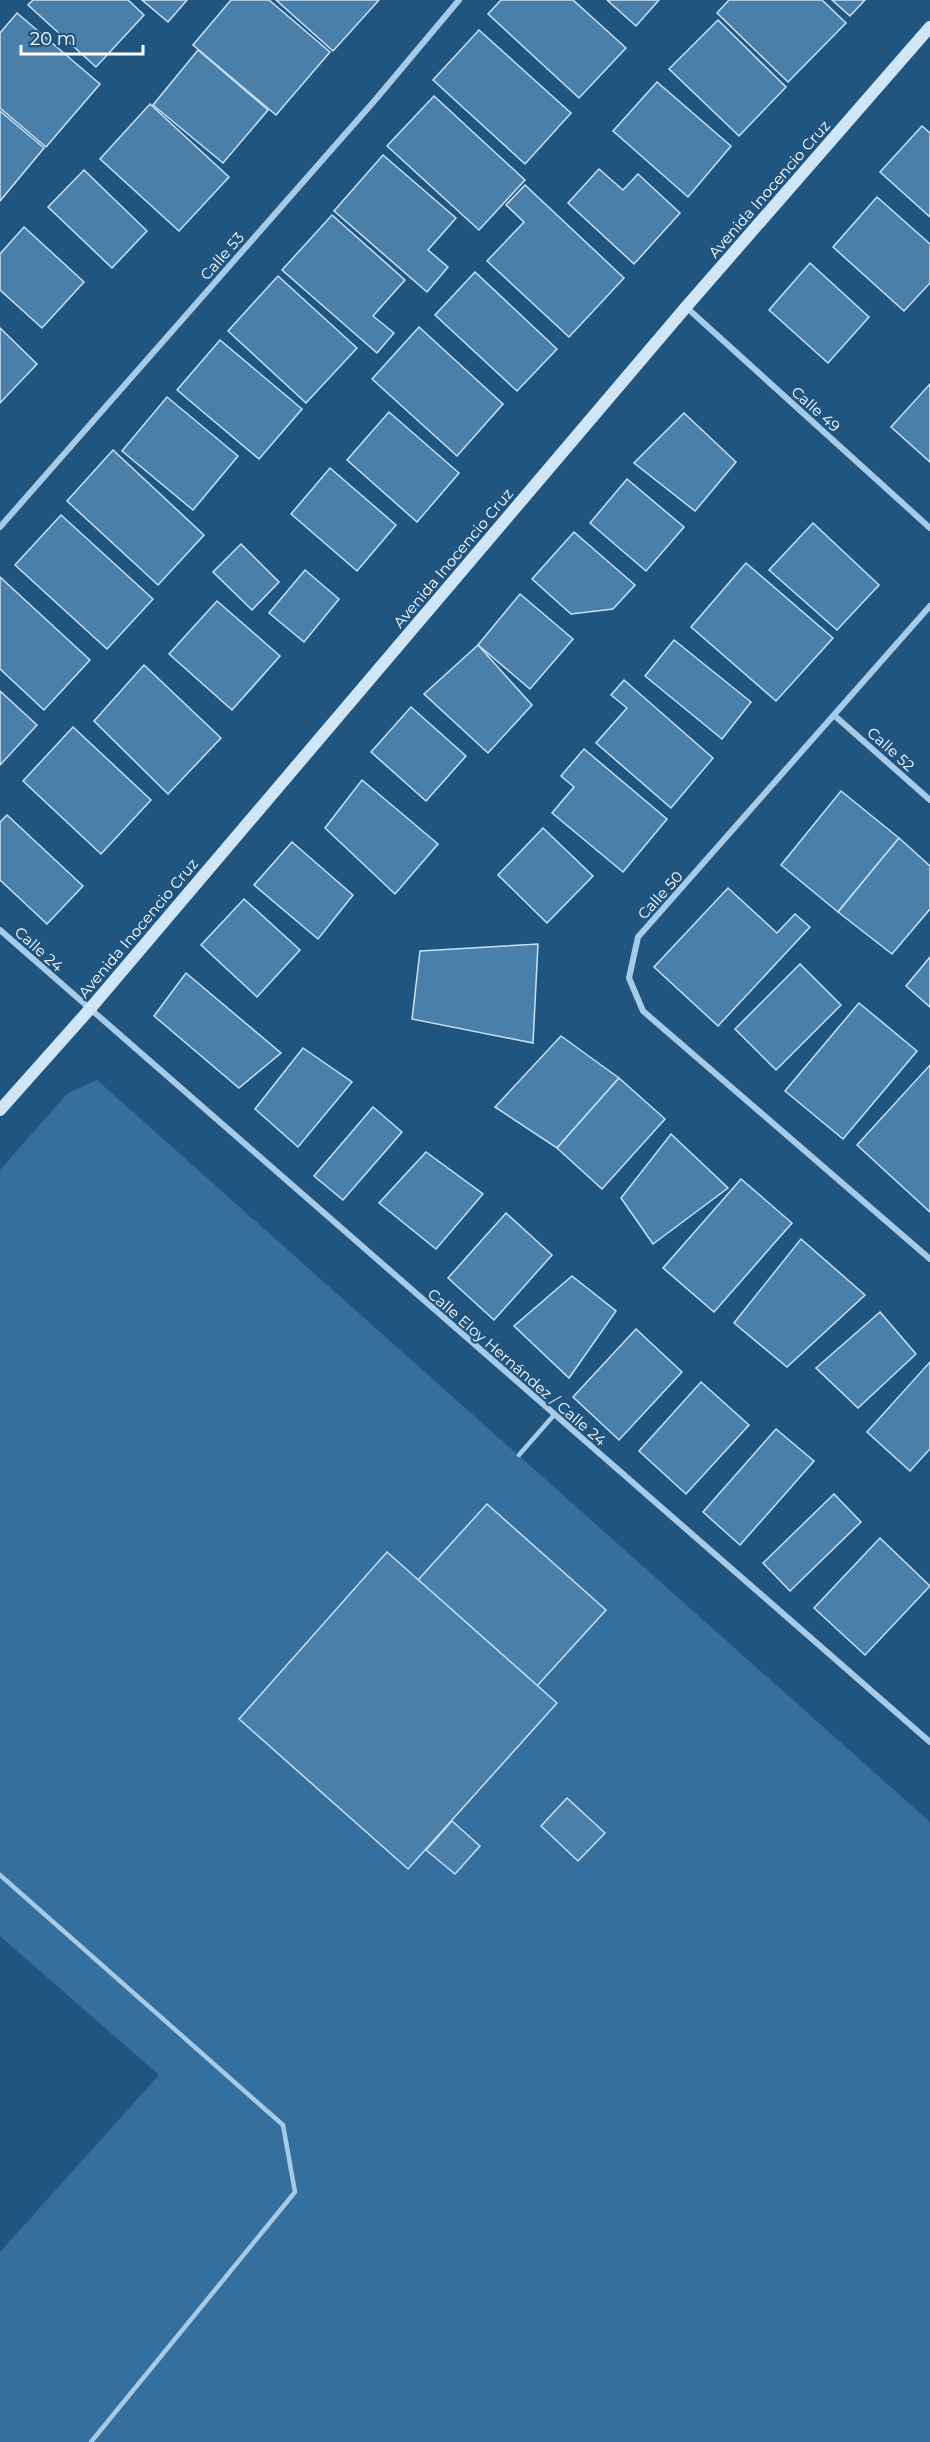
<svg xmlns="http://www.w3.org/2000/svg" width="930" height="2442" font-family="Montserrat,sans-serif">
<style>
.park{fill:#346f9e}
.building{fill:#497fa9;stroke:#c9e2f6;stroke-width:1.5}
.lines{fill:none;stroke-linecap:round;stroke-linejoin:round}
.lane{stroke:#a5cbe8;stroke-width:4.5}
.street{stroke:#a5cbe8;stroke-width:6}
.secondary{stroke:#d0e5f6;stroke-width:12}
.labels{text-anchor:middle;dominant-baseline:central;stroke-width:4.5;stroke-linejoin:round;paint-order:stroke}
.street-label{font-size:15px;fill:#fff;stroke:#205580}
</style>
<rect width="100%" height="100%" fill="#205580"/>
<path class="park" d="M97 1080 930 1822V2442H0V2252L159 2075 0 1936V1170L68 1093Z"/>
<g class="building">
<path d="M33 0H128L144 15 96 67 28 5Z"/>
<path d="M142 0H187L168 22Z"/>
<path d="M231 0H269L330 52 276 115 193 45Z"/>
<path d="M276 0H379L333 51Z"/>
<path d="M501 0H573L626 48 579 98 488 14Z"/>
<path d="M607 0H659L636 26Z"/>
<path d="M729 0H822L846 23 788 82 717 13Z"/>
<path d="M832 0H865L850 16Z"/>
<path d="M17 13 100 84 46 147 0 108V33Z"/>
<path d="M718 20 786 87 739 136 669 69Z"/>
<path d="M479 30 571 113 525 164 433 80Z"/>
<path d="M198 50 268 110 223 163 153 105Z"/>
<path d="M657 82 731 146 688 197 613 131Z"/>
<path d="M434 96 525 180 479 230 387 146Z"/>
<path d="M150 104 229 177 179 231 100 159Z"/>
<path d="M0 111 44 148 0 201Z"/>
<path d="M922 126 930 133V217L880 172Z"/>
<path d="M383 155 456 218 428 250 448 267 427 292 334 211Z"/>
<path d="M599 169 623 190 638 174 680 213 634 264 568 203Z"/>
<path d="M84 170 147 231 112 268 48 207Z"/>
<path d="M525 185 624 278 569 337 487 261 524 222 506 205Z"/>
<path d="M877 197 930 244V283L904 311 833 247Z"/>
<path d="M332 215 405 280 373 316 394 333 377 353 282 270Z"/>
<path d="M24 227 84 282 42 328 0 290V254Z"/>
<path d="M810 263 869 317 828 363 769 310Z"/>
<path d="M475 272 557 349 517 391 435 315Z"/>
<path d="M278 276 357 348 306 403 228 331Z"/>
<path d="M419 327 503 404 457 456 372 379Z"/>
<path d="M0 328 37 364 0 403Z"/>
<path d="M220 340 302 409 259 459 177 390Z"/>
<path d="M930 384V462L891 427Z"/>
<path d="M167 397 238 456 193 510 122 451Z"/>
<path d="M389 412 459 473 417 522 347 460Z"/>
<path d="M684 413 736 462 695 511 634 463Z"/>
<path d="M113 450 204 535 158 585 67 501Z"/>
<path d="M330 468 396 525 357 571 291 514Z"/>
<path d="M627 479 684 527 646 571 590 523Z"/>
<path d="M61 515 153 599 107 649 15 565Z"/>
<path d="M813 523 879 585 837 630 769 570Z"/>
<path d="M574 532 635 585 613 609 571 614 532 579Z"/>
<path d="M241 544 279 582 252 610 213 572Z"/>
<path d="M746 563 833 638 776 701 691 627Z"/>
<path d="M305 570 339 599 304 642 269 613Z"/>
<path d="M0 577 90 660 44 710 0 669Z"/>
<path d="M520 594 573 639 530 689 478 645Z"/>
<path d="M217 601 280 656 232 710 169 654Z"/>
<path d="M674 640 751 702 722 739 645 676Z"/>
<path d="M478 645 532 705 488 753 424 694Z"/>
<path d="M144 665 221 738 168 794 94 721Z"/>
<path d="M624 680 713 758 671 808 596 743 627 708 611 695Z"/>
<path d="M0 691 37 725 0 765Z"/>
<path d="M411 707 466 756 426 801 371 752Z"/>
<path d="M73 727 151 800 101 854 23 781Z"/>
<path d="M584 749 667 819 623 872 552 813 574 787 561 776Z"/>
<path d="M362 780 438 844 395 894 325 828Z"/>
<path d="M841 791 899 838 838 912 781 865Z"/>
<path d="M7 815 83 886 47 924 0 880V822Z"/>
<path d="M543 828 593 876 547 923 498 875Z"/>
<path d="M899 838 930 866V909L892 954 838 912Z"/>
<path d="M292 842 353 895 318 939 254 885Z"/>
<path d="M728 888 777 933 795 914 810 927 718 1026 654 967Z"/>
<path d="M244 899 300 950 257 997 201 945Z"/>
<path d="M538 944 533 1043 412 1019 420 951Z"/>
<path d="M930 957V1007L906 986Z"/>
<path d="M800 964 841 1005 776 1070 735 1029Z"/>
<path d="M186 973 281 1053 239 1088 154 1016Z"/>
<path d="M859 1003 917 1051 843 1139 785 1091Z"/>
<path d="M561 1036 619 1078 557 1148 495 1107Z"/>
<path d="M303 1048 352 1082 298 1147 255 1109Z"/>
<path d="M930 1065V1212L857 1145Z"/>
<path d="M619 1078 665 1119 602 1189 557 1148Z"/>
<path d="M373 1107 402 1132 343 1200 314 1176Z"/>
<path d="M671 1134 728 1188 653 1244 621 1198Z"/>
<path d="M426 1152 483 1194 436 1249 379 1203Z"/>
<path d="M741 1179 792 1223 714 1312 663 1268Z"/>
<path d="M506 1213 552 1255 494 1320 448 1278Z"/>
<path d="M801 1239 865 1295 787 1367 734 1323Z"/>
<path d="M572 1276 616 1311 569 1378 514 1326Z"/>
<path d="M880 1312 916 1354 858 1408 816 1368Z"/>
<path d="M636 1329 682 1372 619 1440 573 1397Z"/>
<path d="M930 1362V1449L910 1471 867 1432Z"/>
<path d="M701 1382 749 1425 686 1494 639 1451Z"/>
<path d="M776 1429 814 1461 740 1545 703 1512Z"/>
<path d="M834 1494 861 1522 790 1591 763 1563Z"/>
<path d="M487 1504 606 1610 537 1686 418 1580Z"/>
<path d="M880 1538 930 1586 865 1655 814 1608Z"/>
<path d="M387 1552 557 1703 408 1869 239 1719Z"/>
<path d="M567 1798 605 1833 578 1861 541 1826Z"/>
<path d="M452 1821 480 1846 455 1874 426 1850Z"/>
</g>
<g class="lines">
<g class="lane">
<path d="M519 1455 554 1415"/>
<path d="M0 1875 283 2125 295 2192 91 2442"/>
</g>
<g class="street">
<path d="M686 307 930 528"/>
<path d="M0 527 376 99 459 0"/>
<path d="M930 606 638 937 629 978 643 1011 930 1259"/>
<path d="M835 716 930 800"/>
<path d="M0 930 930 1742"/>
</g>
<path class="secondary" d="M0 1110 89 1010 686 307 930 27"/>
</g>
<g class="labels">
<g class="street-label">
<text transform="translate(769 189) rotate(-49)">Avenida Inocencio Cruz</text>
<text transform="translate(222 256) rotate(-49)">Calle 53</text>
<text transform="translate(816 409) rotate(42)">Calle 49</text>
<text transform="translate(453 558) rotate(-50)">Avenida Inocencio Cruz</text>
<text transform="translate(891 749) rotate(42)">Calle 52</text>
<text transform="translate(660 895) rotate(-48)">Calle 50</text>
<text transform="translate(138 928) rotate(-50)">Avenida Inocencio Cruz</text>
<text transform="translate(39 949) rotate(42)">Calle 24</text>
<text transform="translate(517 1367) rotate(41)">Calle Eloy Hernández / Calle 24</text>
</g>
</g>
<path d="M21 45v9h122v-9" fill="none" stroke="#ffffff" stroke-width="3"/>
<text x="30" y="45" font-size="18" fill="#ffffff" stroke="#205580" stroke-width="4.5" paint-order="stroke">20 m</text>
</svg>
